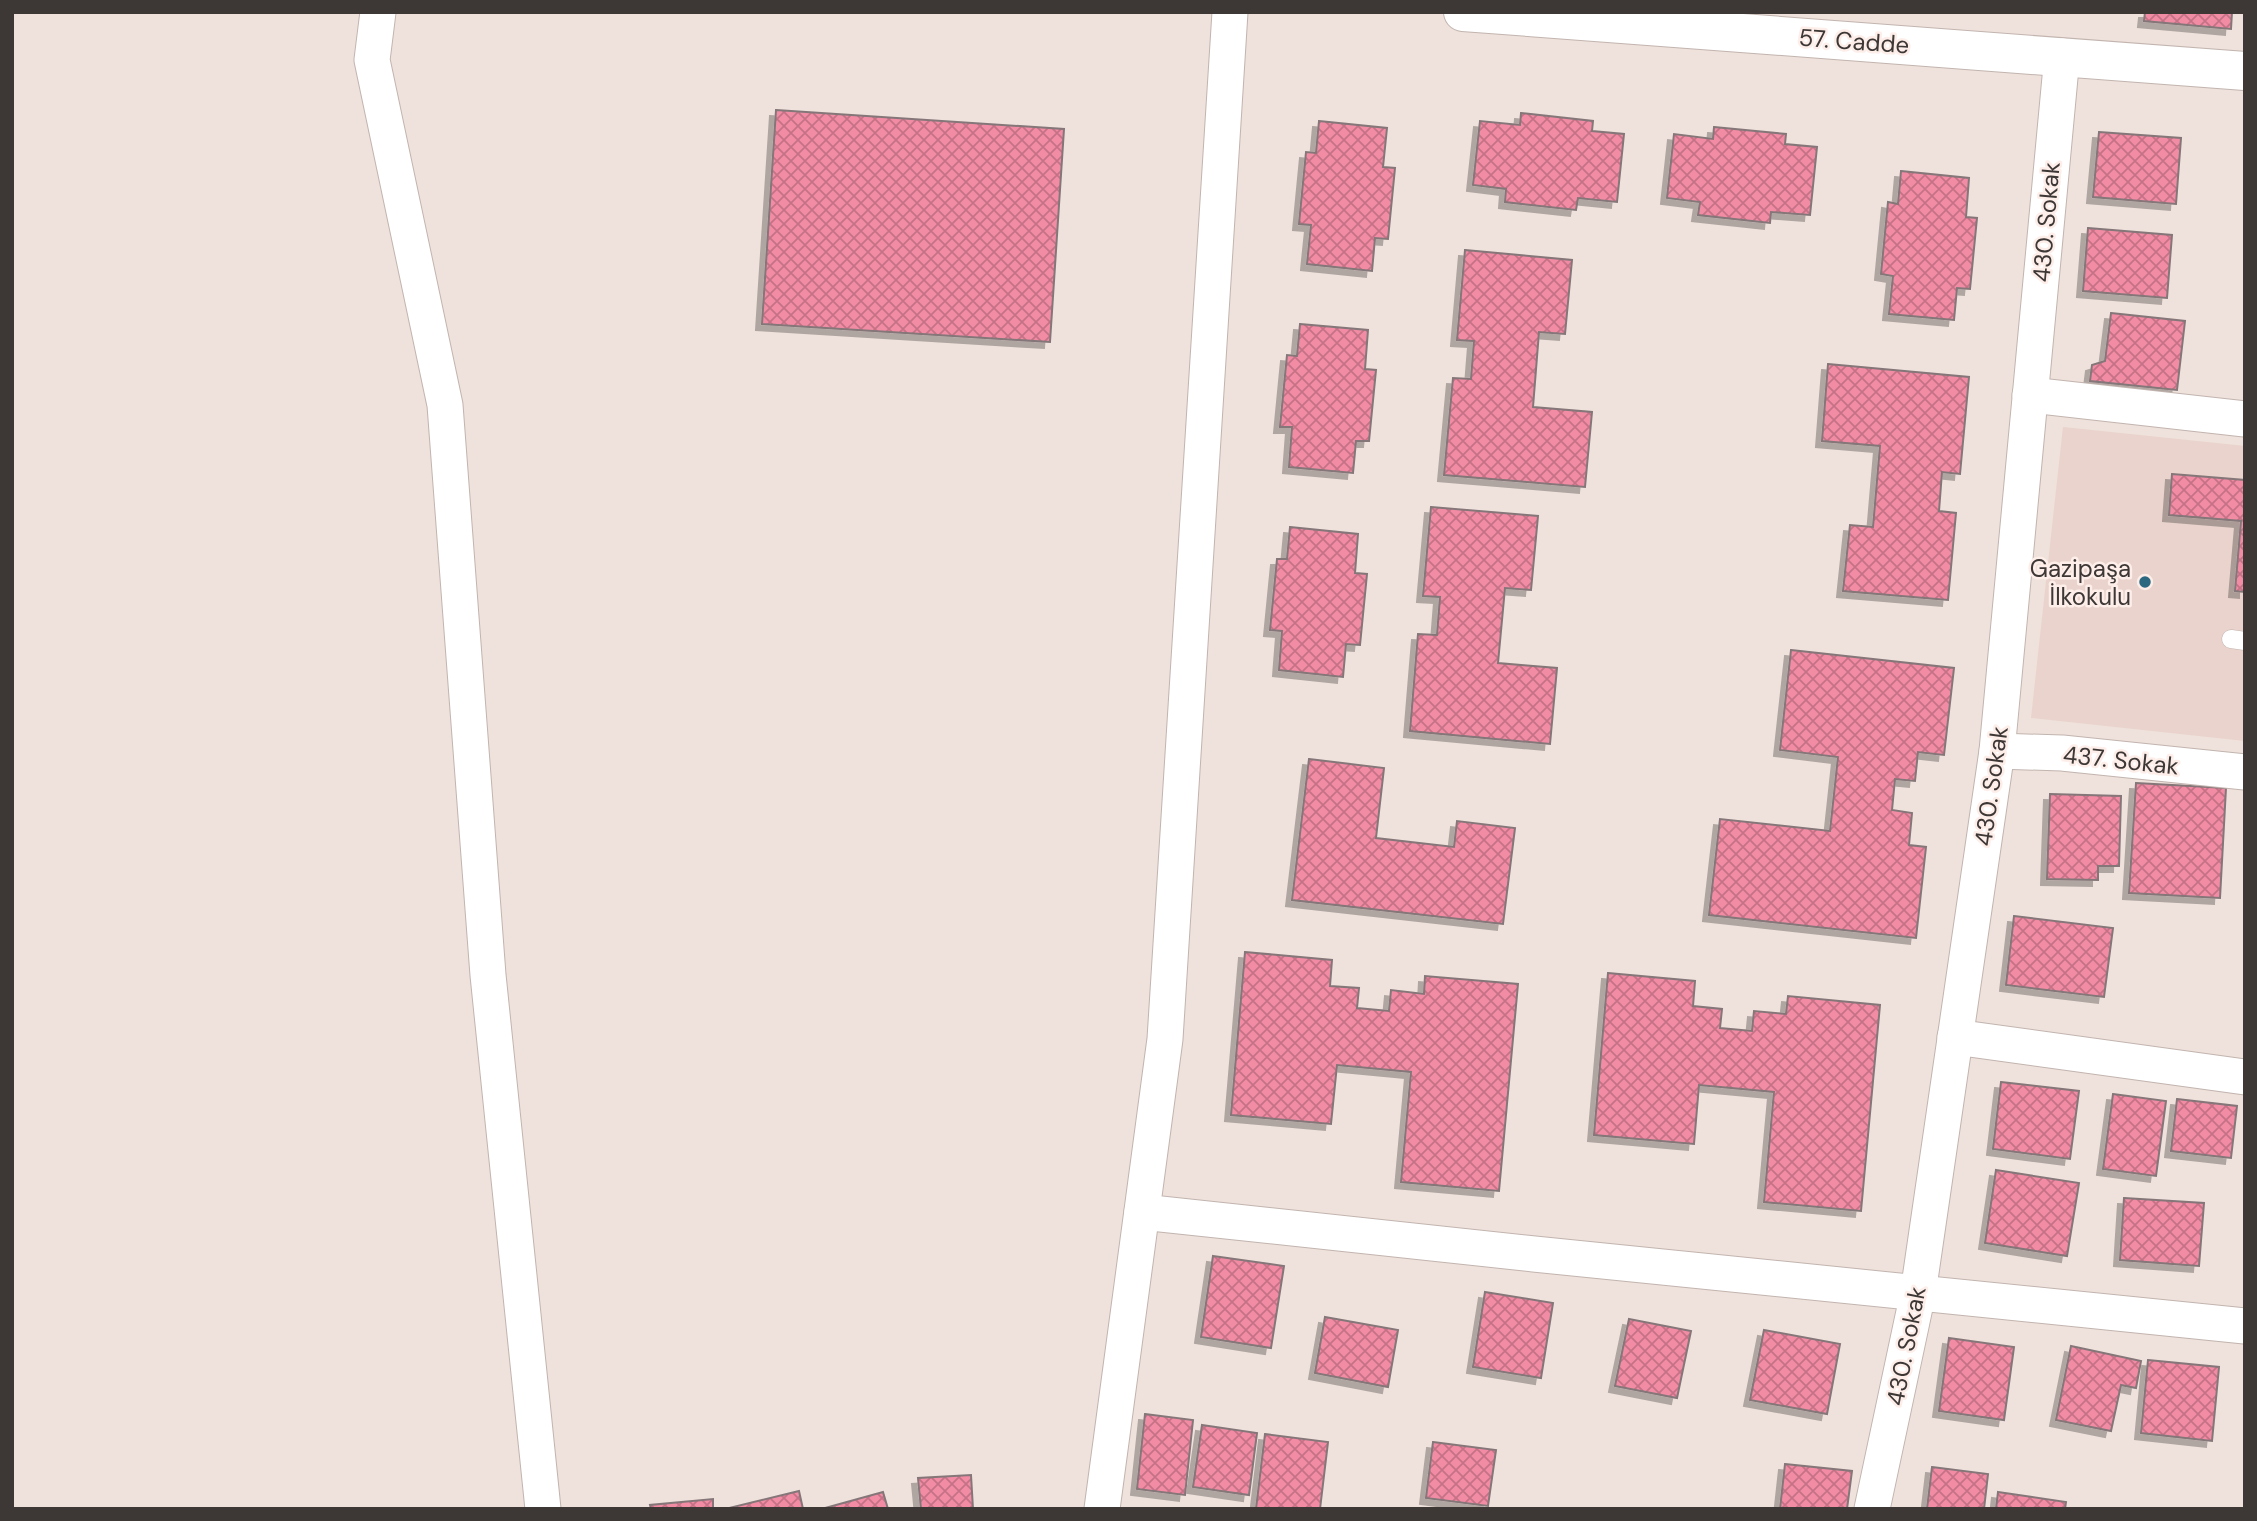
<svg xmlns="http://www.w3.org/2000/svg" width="2257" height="1521" font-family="'DM Sans',sans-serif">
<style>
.built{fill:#e9d3cc}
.building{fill:url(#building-cross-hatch);stroke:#857779;stroke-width:2;filter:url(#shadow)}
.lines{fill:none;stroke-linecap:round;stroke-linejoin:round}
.lane-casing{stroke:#c2b4af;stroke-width:19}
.street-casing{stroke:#c2b4af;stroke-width:37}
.secondary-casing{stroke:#c2b4af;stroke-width:40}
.lane{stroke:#fff;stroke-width:18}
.street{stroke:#fff;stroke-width:35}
.secondary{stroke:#fff;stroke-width:38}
.poi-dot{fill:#2c687f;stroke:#fdeee9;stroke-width:2.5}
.labels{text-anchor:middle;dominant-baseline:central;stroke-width:5;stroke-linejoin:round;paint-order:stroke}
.street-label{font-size:24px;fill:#3d3735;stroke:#fdeee9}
.poi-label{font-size:24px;fill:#3d3735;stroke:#fdeee9;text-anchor:end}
</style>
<defs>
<pattern id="building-cross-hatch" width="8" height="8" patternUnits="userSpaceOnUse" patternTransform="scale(1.75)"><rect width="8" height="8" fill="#f28ba4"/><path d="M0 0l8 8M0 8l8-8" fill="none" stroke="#c57286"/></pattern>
<filter id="shadow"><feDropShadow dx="-6" dy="6" stdDeviation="0" flood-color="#0004"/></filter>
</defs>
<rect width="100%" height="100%" fill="#efe1db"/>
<path class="built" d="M2063 427 2245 446V741L2031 718Z"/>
<g class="building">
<path d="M2145 12H2232L2231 29 2144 21Z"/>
<path d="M776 110 1064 129 1050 342 762 324Z"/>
<path d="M1521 113 1593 121 1592 131 1624 134 1617 202 1578 198 1576 210 1505 202 1506 189 1473 185 1480 121 1520 125Z"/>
<path d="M1319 121 1387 128 1383 167 1395 168 1388 239 1375 238 1372 271 1307 264 1311 225 1299 224 1306 152 1316 153Z"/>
<path d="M1714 127 1786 134 1785 144 1817 147 1810 215 1771 212 1770 223 1698 215 1700 202 1667 198 1674 134 1713 139Z"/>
<path d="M2099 132 2181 138 2176 204 2093 197Z"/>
<path d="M1901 171 1969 178 1966 217 1977 218 1970 289 1957 288 1954 320 1889 314 1893 276 1881 274 1888 202 1898 204Z"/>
<path d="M2088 228 2172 235 2167 298 2083 291Z"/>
<path d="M1465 250 1572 260 1565 334 1539 332 1533 407 1592 412 1585 487 1444 475 1453 378 1471 379 1474 341 1457 340Z"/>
<path d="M2111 313 2185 321 2177 390 2090 381 2092 365 2105 361Z"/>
<path d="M1300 324 1368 330 1365 369 1376 370 1369 441H1356L1353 473 1289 467 1292 427H1280L1287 355 1297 356Z"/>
<path d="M1828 364 1969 377 1960 474 1942 472 1939 511 1956 513 1948 600 1843 591 1850 525 1873 527 1880 446 1822 441Z"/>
<path d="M2172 474 2245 480V592L2235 591 2241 521 2169 515Z"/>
<path d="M1431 507 1538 516 1531 590 1505 588 1498 663 1557 668 1550 744 1410 731 1418 634 1437 635 1440 597 1423 596Z"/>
<path d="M1290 527 1358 534 1355 573 1367 574 1360 645 1346 644 1343 677 1279 670 1282 631 1270 630 1277 559H1287Z"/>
<path d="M1791 650 1954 668 1944 755 1918 752 1915 781 1895 779 1892 810 1912 813 1909 845 1926 847 1916 938 1709 915 1720 819 1830 831 1838 757 1780 750Z"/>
<path d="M1309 759 1384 768 1376 838 1454 847 1457 821 1515 828 1503 924 1292 900Z"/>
<path d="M2136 783 2226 788 2220 898 2129 893Z"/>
<path d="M2050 794 2121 796 2119 866H2098V880L2047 879Z"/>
<path d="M2014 916 2113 928 2104 997 2006 985Z"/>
<path d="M1245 952 1332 960 1330 986 1359 988 1357 1008 1389 1011 1391 990 1424 994 1425 976 1518 984 1499 1191 1401 1182 1411 1072 1337 1065 1331 1124 1231 1115Z"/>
<path d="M1608 973 1695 981 1693 1006 1722 1009 1720 1028 1752 1031 1754 1011 1786 1014 1788 996 1880 1005 1861 1211 1764 1202 1774 1092 1699 1085 1694 1144 1594 1135Z"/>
<path d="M2001 1082 2079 1091 2070 1159 1993 1149Z"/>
<path d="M2113 1094 2166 1101 2156 1176 2103 1169Z"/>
<path d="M2177 1099 2237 1106 2231 1158 2171 1151Z"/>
<path d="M1996 1170 2079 1183 2067 1256 1985 1243Z"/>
<path d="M2124 1198 2204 1203 2199 1266 2120 1260Z"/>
<path d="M1213 1256 1284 1266 1271 1348 1201 1337Z"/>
<path d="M1485 1292 1553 1303 1541 1378 1473 1367Z"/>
<path d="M1325 1317 1398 1330 1388 1387 1315 1373Z"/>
<path d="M1629 1319 1691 1331 1677 1398 1615 1386Z"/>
<path d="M1764 1330 1840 1344 1827 1414 1750 1400Z"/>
<path d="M1949 1338 2014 1347 2004 1420 1939 1411Z"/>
<path d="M2071 1346 2141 1361 2136 1388 2121 1385 2111 1431 2056 1420Z"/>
<path d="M2148 1360 2219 1367 2212 1441 2141 1433Z"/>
<path d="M1145 1414 1193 1420 1185 1495 1137 1489Z"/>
<path d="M1202 1425 1257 1433 1249 1495 1193 1487Z"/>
<path d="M1265 1434 1328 1442 1320 1509H1256Z"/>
<path d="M1433 1442 1496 1450 1488 1506 1426 1498Z"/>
<path d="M1785 1464 1852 1471 1847 1509H1780Z"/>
<path d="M1932 1467 1988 1474 1984 1509H1927Z"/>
<path d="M971 1475 973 1509H921L918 1478Z"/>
<path d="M799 1491 803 1509H730L729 1508Z"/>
<path d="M883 1492 888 1509H825V1508Z"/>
<path d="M1998 1492 2066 1502 2065 1509H1996Z"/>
<path d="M713 1499V1509H651L650 1505Z"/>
</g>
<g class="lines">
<g class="lane-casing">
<path id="lane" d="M2231 639 2245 641"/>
</g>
<g class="street-casing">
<g id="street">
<path d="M378 12 372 60 445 405 488 975 543 1509"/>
<path d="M2030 395 2245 419"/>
<path d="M1997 751 2062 753 2245 772"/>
<path d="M1955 1037 2245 1077"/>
<path d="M1142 1212 1534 1254 2245 1326"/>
<path d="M1102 1509 1165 1039 1230 12"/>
<path d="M1872 1509 1918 1293 1997 751 2062 56"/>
</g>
</g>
<g class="secondary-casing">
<path id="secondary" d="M1463 12 2245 71"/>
</g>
<use href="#lane" class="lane"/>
<use href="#street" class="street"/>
<use href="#secondary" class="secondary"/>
</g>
<circle class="poi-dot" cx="2145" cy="582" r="7"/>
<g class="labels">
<g class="street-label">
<text transform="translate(1854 41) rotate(4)">57. Cadde</text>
<text transform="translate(2046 222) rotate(-85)">430. Sokak</text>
<text transform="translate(2121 760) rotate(6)">437. Sokak</text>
<text transform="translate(1991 786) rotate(-82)">430. Sokak</text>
<text transform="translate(1906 1346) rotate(-79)">430. Sokak</text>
</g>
<g class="poi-label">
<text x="2131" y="568">Gazipaşa<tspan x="2131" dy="28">İlkokulu</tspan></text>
</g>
</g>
<rect width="2257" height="1521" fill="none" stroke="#3d3735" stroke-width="28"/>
</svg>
